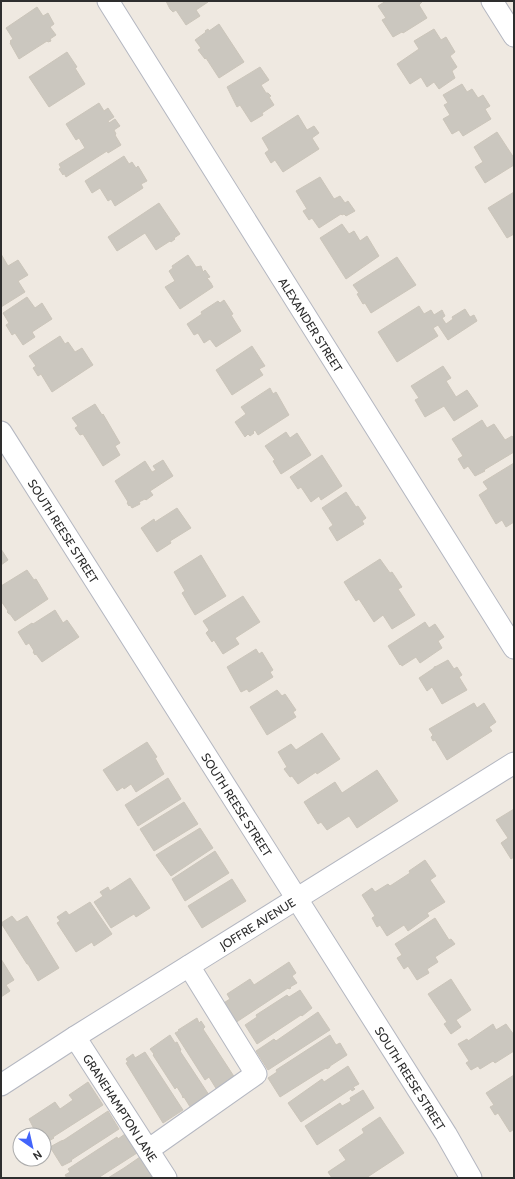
<svg xmlns="http://www.w3.org/2000/svg" width="515" height="1179" font-family="Cabin,sans-serif">
<style>
.building{fill:#cbc7bf;stroke:#cbc5ba}
.lines{fill:none;stroke-linecap:round;stroke-linejoin:round}
.street-casing{stroke:#b4b7c1;stroke-width:23}
.street{stroke:#fff;stroke-width:21}
.labels{text-anchor:middle;dominant-baseline:central;stroke-width:3;stroke-linejoin:round;paint-order:stroke}
.street-label{font-size:12px;fill:#2e2e2e;stroke:#fff}
</style>
<rect width="100%" height="100%" fill="#efe9e1"/>
<g class="building">
<path d="M166 1H208V2L196 10 200 16 186 25 176 10 173 12 170 9Z"/>
<path d="M386 1H421L422 2 419 5 427 18 403 33 402 32 393 37 382 20 386 18 378 6Z"/>
<path d="M37 7 43 16 48 13 54 24 50 27 56 35 50 39 51 41 48 42 47 41 19 59 10 43 11 42 10 41 13 39 6 28Z"/>
<path d="M219 24 244 62 219 78 206 58 205 59 198 50 201 48 195 40 206 32 205 31 208 29 209 31Z"/>
<path d="M434 29 441 40 446 37 455 52 450 56 457 67 452 71 455 78 439 89 434 82 427 87 421 77 410 84 397 64 419 49 414 41Z"/>
<path d="M67 52 77 67 75 68 85 84 49 107 29 77Z"/>
<path d="M260 67 269 80 261 85 266 93H268L271 96 269 97 274 105 262 113 263 115 251 122 240 105 237 107 227 87Z"/>
<path d="M462 84 467 92 472 89 478 98 483 95 490 106 485 109 491 119 463 136 459 130 452 134 443 119 450 115 444 105 448 103 443 95Z"/>
<path d="M99 103 104 111 108 108 114 117 108 121 109 123 115 119 120 126 114 130 116 134 115 135 121 145 108 153 107 151 66 177 64 173 63 175 59 169 61 168 59 164 85 148 79 138 76 140 66 124Z"/>
<path d="M298 115 307 130 314 126 319 133 312 138 319 149 283 172 275 160 271 163 265 153 269 150 262 138Z"/>
<path d="M497 132 514 158V165L485 183 475 167 483 162 474 147Z"/>
<path d="M124 156 129 164 132 162 136 168 138 166 147 181 141 184 143 188 115 206 111 199 108 201 100 188 92 193 85 181Z"/>
<path d="M320 177 334 199 340 196 345 203 348 201 355 211 346 216 344 214 342 215 341 214 319 228 312 218 309 220 303 211 307 209 296 191Z"/>
<path d="M514 192V234L507 238 488 208Z"/>
<path d="M159 203 180 234 174 238 175 239 171 242 170 241 156 250 145 233 117 251 108 237Z"/>
<path d="M342 224 349 234 354 231 360 241 367 236 379 256 346 279 320 238Z"/>
<path d="M1 254 8 266 18 260 28 275 18 281 25 292 1 307Z"/>
<path d="M188 255 196 267 201 266 203 272 205 270 210 277 207 278 211 283 213 287 180 309 165 287 175 281 169 271 173 268 172 266Z"/>
<path d="M397 257 416 285 371 313 365 303 363 304 357 294 359 293 353 285Z"/>
<path d="M27 297 35 308 42 303 52 319 32 332 35 337 23 345 15 333 12 335 6 325 9 323 3 313Z"/>
<path d="M224 300 233 314 231 315 241 331 216 347 210 339 204 343 198 333 194 335 187 324 202 314 201 312 218 301 220 303Z"/>
<path d="M419 306 424 314 431 310 434 315 442 310 445 316 442 318 446 324 453 319 452 317 465 309 470 317 474 315 477 321 448 340 438 325 433 328 438 336 397 362 378 332Z"/>
<path d="M60 336 65 344 68 342 75 352 82 348 93 365 52 392 41 374 38 376 33 368 36 366 29 356Z"/>
<path d="M252 346 265 366 259 369 263 375 232 395 216 370Z"/>
<path d="M443 366 451 378 446 381 456 397 467 390 478 406 454 421 444 406 425 417 415 400 419 398 411 386Z"/>
<path d="M270 388 273 394 276 392 289 415 258 435 255 430 253 432 254 433 250 436 248 434 245 437 235 422 246 414 241 407Z"/>
<path d="M95 404 102 415 103 414 120 443 115 446 120 455 103 466 83 434 80 435 75 428 78 426 72 418Z"/>
<path d="M482 420 487 428 494 424 505 440 512 436 514 439V452L484 470 485 471 475 476 468 466 464 469 458 459 463 456 452 439Z"/>
<path d="M286 432 290 438 297 433 311 455 281 474 273 461 275 460 265 446Z"/>
<path d="M322 455 342 486 321 500 319 496 311 502 301 487 298 489 290 477Z"/>
<path d="M163 460 173 476 150 491 153 495 146 500 145 499 139 502 140 504 132 508 130 505 129 506 127 503 128 502 115 481 145 461 152 472 156 470 153 466Z"/>
<path d="M514 463V522L506 527 502 520 496 524 479 495 488 489 483 482Z"/>
<path d="M346 492 356 507 358 506 366 518 362 521 364 524 337 541 329 528 333 525 322 508Z"/>
<path d="M177 508 191 528 170 541 171 543 157 552 141 528 154 519 155 522Z"/>
<path d="M1 549 8 560 1 565Z"/>
<path d="M201 555 226 596 195 615 182 593 185 591 174 572Z"/>
<path d="M380 559 390 573 392 572 402 587 398 589 415 615 392 629 383 615 374 622 359 599 356 601 344 582Z"/>
<path d="M27 570 34 580 36 579 48 599 15 621 10 614H9L7 612 8 611 1 601V586Z"/>
<path d="M243 596 260 622 235 638 239 644 223 654 214 640 212 642 206 633 209 630 203 621Z"/>
<path d="M55 610 63 623 67 620 79 637 42 662 36 654 35 655 33 652 34 651 29 643 26 645 18 632 32 623 33 624Z"/>
<path d="M425 622 429 628 435 624 444 637 438 641 442 648 420 663 416 657 402 666 401 664 400 665 388 646Z"/>
<path d="M256 649 259 654 262 652 273 670 270 672 273 677 249 692 247 689 241 692 227 667Z"/>
<path d="M448 660 454 669 457 667 462 675 459 677 467 690 442 704 432 687 427 691 419 678 434 668V667L437 666Z"/>
<path d="M277 690 282 696 285 694 296 710 293 712 296 717 267 735 250 707Z"/>
<path d="M474 703 477 708 484 703 496 722 489 727 492 731 447 760 435 740 433 741 431 737 433 735 429 729Z"/>
<path d="M322 733 340 759 317 774 316 772 298 784 292 776 290 777 284 769 287 767 278 752 291 744 296 750Z"/>
<path d="M147 742 157 757 155 758 164 774 136 792 131 784 124 789 123 787 117 791 103 770Z"/>
<path d="M377 770 398 801 357 828 349 816 327 830 321 822 318 824 304 802 335 782 342 793Z"/>
<path d="M168 778 181 799 138 826 125 805Z"/>
<path d="M184 802 198 824 154 851 140 829Z"/>
<path d="M514 809V857L511 859 501 843 508 838 496 820Z"/>
<path d="M200 828 213 848 171 876 156 855Z"/>
<path d="M215 851 229 873 185 901 172 879Z"/>
<path d="M425 860 436 876 430 880 445 902 427 913 429 916 408 931 404 925 387 936 380 925 377 927 372 918 375 916 362 895 372 888 375 892 388 884 390 886 410 873 409 871Z"/>
<path d="M130 878 150 908 136 917 134 914 111 928 94 902 103 896 100 892 108 887 110 891Z"/>
<path d="M232 879 246 901 202 928 188 906Z"/>
<path d="M90 902 112 934 94 946 92 942 76 952 57 923 60 921 57 917 66 911 69 915Z"/>
<path d="M12 916 17 922 27 916 59 968 38 981 28 964H27L1 923Z"/>
<path d="M435 918 449 940 451 939 455 944 435 957 438 962 427 969 429 973 417 980 408 966 404 969 397 958 402 955 395 944Z"/>
<path d="M1 959 14 980 6 985 10 991 1 997Z"/>
<path d="M289 962 296 973 292 976 297 983 290 987 291 988 289 989 288 988 235 1023 222 1004 230 999 227 994 250 979 254 985Z"/>
<path d="M451 979 471 1010 456 1020 461 1027 451 1034 444 1024 447 1022 428 994Z"/>
<path d="M300 990 312 1008 302 1016 301 1015 257 1044 245 1025 257 1017 256 1015 287 995 289 997Z"/>
<path d="M318 1012 330 1030 268 1070 256 1051 274 1039 276 1041Z"/>
<path d="M197 1018 199 1023 201 1021 205 1027 203 1029 235 1078 217 1090 209 1077 205 1080 175 1033 179 1031 178 1030Z"/>
<path d="M493 1024 496 1030 506 1024 514 1035V1051L495 1063 493 1061 480 1069 478 1066 471 1070 466 1063 469 1061 458 1044 467 1039 468 1041Z"/>
<path d="M170 1035 175 1043 177 1042 181 1050 180 1051 211 1098 192 1110 184 1097 183 1098 182 1095 177 1087 175 1089 153 1055 154 1054 150 1049Z"/>
<path d="M330 1035 336 1045 340 1043 347 1055 330 1066V1067L327 1069 326 1068 280 1097 268 1078 277 1072 276 1070Z"/>
<path d="M145 1052 183 1110 163 1123 126 1063 128 1062 126 1059 133 1054 135 1058Z"/>
<path d="M348 1066 359 1084 353 1087 355 1089 352 1091 351 1089 301 1122 288 1103 322 1079 324 1082Z"/>
<path d="M514 1075V1129L510 1132 498 1113 495 1115 490 1107 494 1105 486 1093Z"/>
<path d="M88 1082 103 1105 53 1137 54 1138 47 1142 44 1143V1135H37L29 1119 55 1102 60 1109 73 1100 69 1095Z"/>
<path d="M363 1090 374 1108 317 1145 305 1126 340 1103 342 1106 351 1101 350 1098Z"/>
<path d="M108 1111 119 1129 71 1160 72 1161 62 1166 50 1147 61 1141 64 1140Z"/>
<path d="M380 1117 404 1153 366 1178H332L328 1172 346 1160 339 1150 364 1133 362 1129Z"/>
<path d="M125 1134 137 1153 98 1178H67L65 1175 70 1172 68 1169 117 1137 118 1139Z"/>
<path d="M140 1157 153 1177 108 1178 124 1168Z"/>
</g>
<g class="lines">
<g class="street-casing">
<g id="street">
<path id="s1" d="M108 1 514 648"/>
<path d="M492 1 514 36"/>
<path id="s2" d="M1 432 446 1134 471 1178"/>
<path id="s3" d="M75 1037 166 1178"/>
<path id="s4" d="M1 1085 75 1037 514 763"/>
<path d="M148 1150 256 1074 189 966"/>
</g>
</g>
<use href="#street" class="street"/>
</g>
<g class="labels">
<g class="street-label">
<text stroke="none"><textPath href="#s1" startOffset="382">ALEXANDER STREET</textPath></text>
<text stroke="none"><textPath href="#s2" startOffset="117">SOUTH REESE STREET</textPath></text>
<text stroke="none"><textPath href="#s2" startOffset="441">SOUTH REESE STREET</textPath></text>
<text stroke="none"><textPath href="#s4" startOffset="303">JOFFRE AVENUE</textPath></text>
<text stroke="none"><textPath href="#s2" startOffset="765">SOUTH REESE STREET</textPath></text>
<text stroke="none"><textPath href="#s3" startOffset="84">GRANEHAMPTON LANE</textPath></text>
</g>
</g>
<rect width="515" height="1179" fill="none" stroke="#2e2e2e" stroke-width="4"/>
<g transform="translate(32 1147) rotate(146)"><circle r="19" fill="#ffffff" stroke="#ababab"/>
<path d="M0-3L7 15L0 10L-7 15Z" fill="#4264fb"/>
<text y="-6" font-size="11" font-weight="bold" text-anchor="middle" fill="#2e2e2e">N</text>
</g>
</svg>
